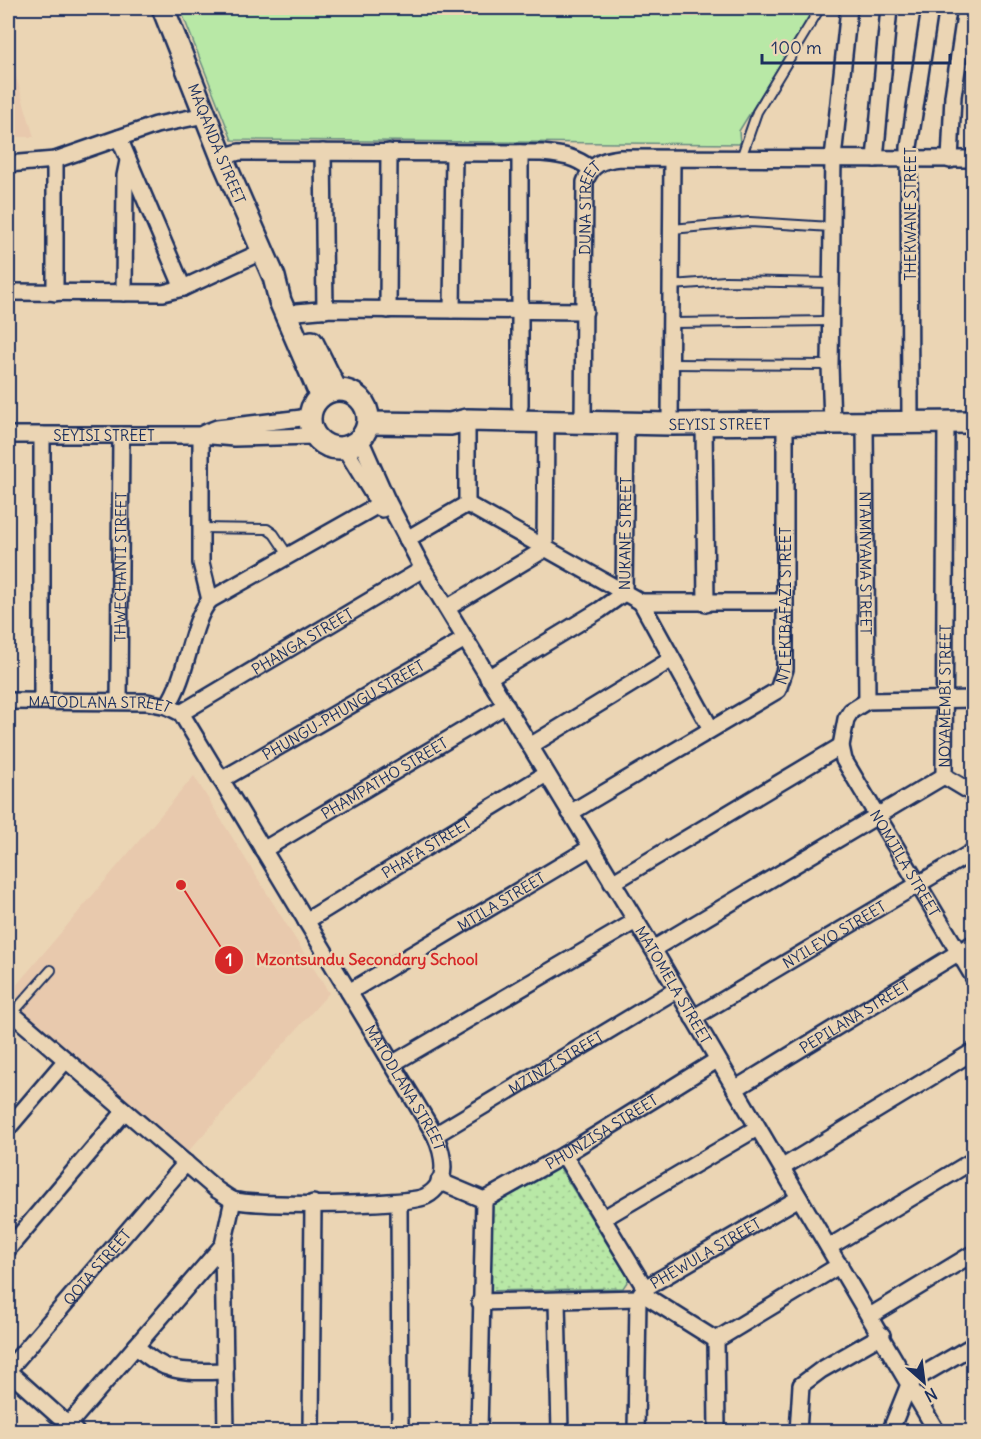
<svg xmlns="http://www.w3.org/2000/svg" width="981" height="1439" font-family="Delius,sans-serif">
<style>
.built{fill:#e8c9ad}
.grass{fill:#b8e8a6;stroke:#6a8c82;stroke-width:1.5}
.park{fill:url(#park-dots);stroke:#6a8c82;stroke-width:1.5}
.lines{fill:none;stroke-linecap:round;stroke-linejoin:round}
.lane-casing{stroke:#1b2f5e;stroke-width:12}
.street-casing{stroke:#1b2f5e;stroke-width:20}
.secondary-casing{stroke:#1b2f5e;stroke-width:26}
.lane{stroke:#ebd5b4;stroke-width:8}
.street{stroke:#ebd5b4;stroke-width:15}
.secondary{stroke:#ebd5b4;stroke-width:21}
.labels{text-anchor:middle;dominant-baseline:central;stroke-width:5;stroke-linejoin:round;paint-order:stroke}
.street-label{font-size:15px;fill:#1b2f5e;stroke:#ebd5b4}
.leader{fill:none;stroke:#d62828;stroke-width:2}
.callout-dot{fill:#d62828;stroke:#ebd5b4;stroke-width:2}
.mark-label{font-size:18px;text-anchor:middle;font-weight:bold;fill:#fff}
.callout-label{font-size:16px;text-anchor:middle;font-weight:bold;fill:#d62828;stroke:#ebd5b4;stroke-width:5;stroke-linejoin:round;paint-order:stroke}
</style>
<defs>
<pattern id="park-dots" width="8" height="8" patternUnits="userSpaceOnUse" patternTransform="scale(1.5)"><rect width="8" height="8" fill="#b8e8a6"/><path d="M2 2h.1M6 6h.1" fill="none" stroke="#9ec791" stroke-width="1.8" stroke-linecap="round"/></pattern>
</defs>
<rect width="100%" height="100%" fill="#ebd5b4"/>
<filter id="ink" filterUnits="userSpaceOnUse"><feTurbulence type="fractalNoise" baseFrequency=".0167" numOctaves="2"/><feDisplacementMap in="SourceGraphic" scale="12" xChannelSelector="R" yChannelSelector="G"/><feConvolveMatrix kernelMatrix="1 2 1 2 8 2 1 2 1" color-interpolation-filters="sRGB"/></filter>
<g filter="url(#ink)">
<g class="built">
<path d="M8 50 34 137H8Z"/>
<path d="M194 776 329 993 185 1155 8 999V995Z"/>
</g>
<path class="grass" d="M180 8H815L739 131 740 144 232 140Z"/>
<path class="park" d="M558 1165 629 1279 623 1288 487 1291 490 1203Z"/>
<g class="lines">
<g class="lane-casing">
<g id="lane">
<path d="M741 158 757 112 820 8"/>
<path d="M672 229 750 222 831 227"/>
<path d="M672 285 725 281 831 283"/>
<path d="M672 323 831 321"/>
<path d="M671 364 830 365"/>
<path d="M201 528 267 529 274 534 288 555"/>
<path d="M12 1014 51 970"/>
</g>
</g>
<g class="street-casing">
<g id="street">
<path d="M119 138 183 288"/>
<path d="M323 152 325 310"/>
<path d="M222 157 239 152 542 153C561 155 575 156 591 169"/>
<path d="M875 159 889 8"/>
<path d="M950 160 953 96 966 8"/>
<path d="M8 164 55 160 156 125 205 115"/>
<path d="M8 292 163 293 183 288 263 251"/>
<path d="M55 293V160"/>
<path d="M124 293 125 176 128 161"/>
<path d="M388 310 389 152"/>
<path d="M452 310 454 153"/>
<path d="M297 312 330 309 585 311"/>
<path d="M520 406V153"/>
<path id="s1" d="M583 420 585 182C591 164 602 160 620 158L974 159"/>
<path d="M832 423 830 365 833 158 849 8"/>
<path id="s2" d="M865 423 867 701"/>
<path d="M910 423 909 147 930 8"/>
<path d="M670 424 672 159"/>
<path d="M704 424 706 604"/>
<path d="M204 433 217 428 310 417"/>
<path id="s3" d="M8 435H201L234 438 315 436"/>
<path d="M42 435V701"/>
<path d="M201 435V563L210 600"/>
<path id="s4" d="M360 439 387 500 423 569 653 949 937 1432"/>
<path d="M344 447 382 509"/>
<path d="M467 504 641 602H785"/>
<path d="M467 504V420"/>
<path d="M407 539 467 504"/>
<path d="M641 602 711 729"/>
<path d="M447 608 545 549 546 420"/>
<path id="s5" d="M488 678 600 610 624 593 626 422"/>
<path id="s6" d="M974 699 867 701 851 711 846 719 841 746 844 760 974 978"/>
<path id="s7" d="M8 701 147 702 167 706 181 713 435 1135C444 1155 450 1183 426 1196 409 1206 254 1207 233 1200 228 1198 222 1193 217 1190L8 1010"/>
<path id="s8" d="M119 701 121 435"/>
<path d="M167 706C188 677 190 622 210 600L387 500"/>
<path id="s9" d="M181 713 423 569"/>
<path d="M530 746 672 659"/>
<path id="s10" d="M944 776 946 422"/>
<path d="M944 776 974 794"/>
<path id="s11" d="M221 780 465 639"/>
<path id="s12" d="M570 813 778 690 785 669V423"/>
<path id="s13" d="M263 850 506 705"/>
<path d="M612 883 841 746"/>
<path id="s14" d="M306 921 546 774"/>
<path d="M653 949 944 776"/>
<path id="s15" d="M349 992 590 848"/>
<path id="s16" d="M693 1018 974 851"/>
<path d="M392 1064 634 922"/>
<path id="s17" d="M735 1089 974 943"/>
<path d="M8 1128 66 1060"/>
<path id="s18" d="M435 1135 676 990"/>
<path d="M564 1155 645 1288"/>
<path d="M783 1167 974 1051"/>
<path d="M439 1181 484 1200"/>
<path id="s19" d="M484 1200 564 1155 717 1060"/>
<path d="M399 1202 400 1432"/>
<path d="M604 1218 757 1128"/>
<path d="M829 1247 974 1160"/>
<path d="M8 1249 125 1111"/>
<path d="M641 1293 716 1340"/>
<path d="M557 1301 560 1432"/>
<path d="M480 1302 638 1298"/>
<path d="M870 1316 974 1253"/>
<path d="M716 1340 840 1265"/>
<path d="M716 1340 717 1432"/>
<path d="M136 1346C165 1375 186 1372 225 1371"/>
<path id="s20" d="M8 1370 186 1163"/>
<path d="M8 1371 76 1432"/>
<path d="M68 1425 223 1245"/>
<path d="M226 1432 223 1245 233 1200"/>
<path d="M311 1432 313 1203"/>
<path d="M479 1432 484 1200"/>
<path id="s21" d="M636 1432 638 1298 645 1288 799 1198"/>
<path d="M798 1432 801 1385 821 1370 882 1335"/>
<path d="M890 1432 910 1382 974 1345"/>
</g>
</g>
<g class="secondary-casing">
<g id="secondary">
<path id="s22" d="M163 8 223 160 274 277 280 301 321 396"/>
<path d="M312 342 336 390"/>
<circle cx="339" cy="419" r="29"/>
<path id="s23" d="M368 423 450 424 467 420 670 424 974 422"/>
</g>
</g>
<use href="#lane" class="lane"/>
<use href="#street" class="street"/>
<use href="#secondary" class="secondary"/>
</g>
</g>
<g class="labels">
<g class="street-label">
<text stroke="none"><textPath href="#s22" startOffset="146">MAQANDA STREET</textPath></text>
<text stroke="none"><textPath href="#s1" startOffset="213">DUNA STREET</textPath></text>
<text transform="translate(910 214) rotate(-90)">THEKWANE STREET</text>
<text stroke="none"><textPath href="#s23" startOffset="352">SEYISI STREET</textPath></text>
<text stroke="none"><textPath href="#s3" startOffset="96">SEYISI STREET</textPath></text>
<text stroke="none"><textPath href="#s5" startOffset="220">NUKANE STREET</textPath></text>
<text stroke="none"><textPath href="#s2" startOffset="140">NTAMNYAMA STREET</textPath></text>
<text stroke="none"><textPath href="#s8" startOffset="134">THWECHANTI STREET</textPath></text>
<text stroke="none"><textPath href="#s12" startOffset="327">NTLEKIBAFAZI STREET</textPath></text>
<text stroke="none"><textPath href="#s9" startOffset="141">PHANGA STREET</textPath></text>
<text stroke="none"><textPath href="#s10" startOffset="80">NOYAMEMBI STREET</textPath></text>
<text stroke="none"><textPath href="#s7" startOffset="92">MATODLANA STREET</textPath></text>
<text stroke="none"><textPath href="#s11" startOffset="141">PHUNGU-PHUNGU STREET</textPath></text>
<text stroke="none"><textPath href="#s13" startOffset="141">PHAMPATHO STREET</textPath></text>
<text stroke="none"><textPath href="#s14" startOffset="141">PHAFA STREET</textPath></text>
<text stroke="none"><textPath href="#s6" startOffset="297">NOMJILA STREET</textPath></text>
<text stroke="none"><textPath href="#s15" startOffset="177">MTILA STREET</textPath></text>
<text stroke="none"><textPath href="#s16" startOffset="164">NYILEYO STREET</textPath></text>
<text stroke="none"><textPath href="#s4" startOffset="630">MATOMELA STREET</textPath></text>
<text stroke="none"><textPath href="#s17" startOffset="140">PEPILANA STREET</textPath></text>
<text stroke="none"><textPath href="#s18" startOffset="141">MZINZI STREET</textPath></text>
<text stroke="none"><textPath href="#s7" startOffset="612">MATODLANA STREET</textPath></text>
<text stroke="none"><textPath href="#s19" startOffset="136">PHUNZISA STREET</textPath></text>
<text stroke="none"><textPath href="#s21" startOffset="216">PHEWULA STREET</textPath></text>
<text stroke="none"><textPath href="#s20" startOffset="136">QOTA STREET</textPath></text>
</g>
</g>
<path class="leader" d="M181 885L229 960"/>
<g class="callout-dot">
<circle cx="181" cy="885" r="6"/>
<circle cx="229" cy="960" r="15"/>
</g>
<g class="mark-label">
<text x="229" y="966">1</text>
</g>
<g class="callout-label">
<text x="367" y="965">Mzontsundu Secondary School</text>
</g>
<rect width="981" height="1439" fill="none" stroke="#ebd5b4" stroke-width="30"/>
<rect x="15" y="15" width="951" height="1409" fill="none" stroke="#1b2f5e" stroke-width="2" filter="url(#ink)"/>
<g transform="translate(924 1382) rotate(152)" stroke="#ebd5b4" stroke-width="4.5" paint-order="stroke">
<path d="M0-4.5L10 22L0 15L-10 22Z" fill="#1b2f5e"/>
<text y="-9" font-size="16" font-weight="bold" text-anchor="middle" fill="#1b2f5e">N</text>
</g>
<path d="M762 54v9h188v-9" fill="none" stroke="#1b2f5e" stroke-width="3"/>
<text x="771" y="54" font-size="18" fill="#1b2f5e" stroke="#ebd5b4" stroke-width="4.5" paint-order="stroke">100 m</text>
</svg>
